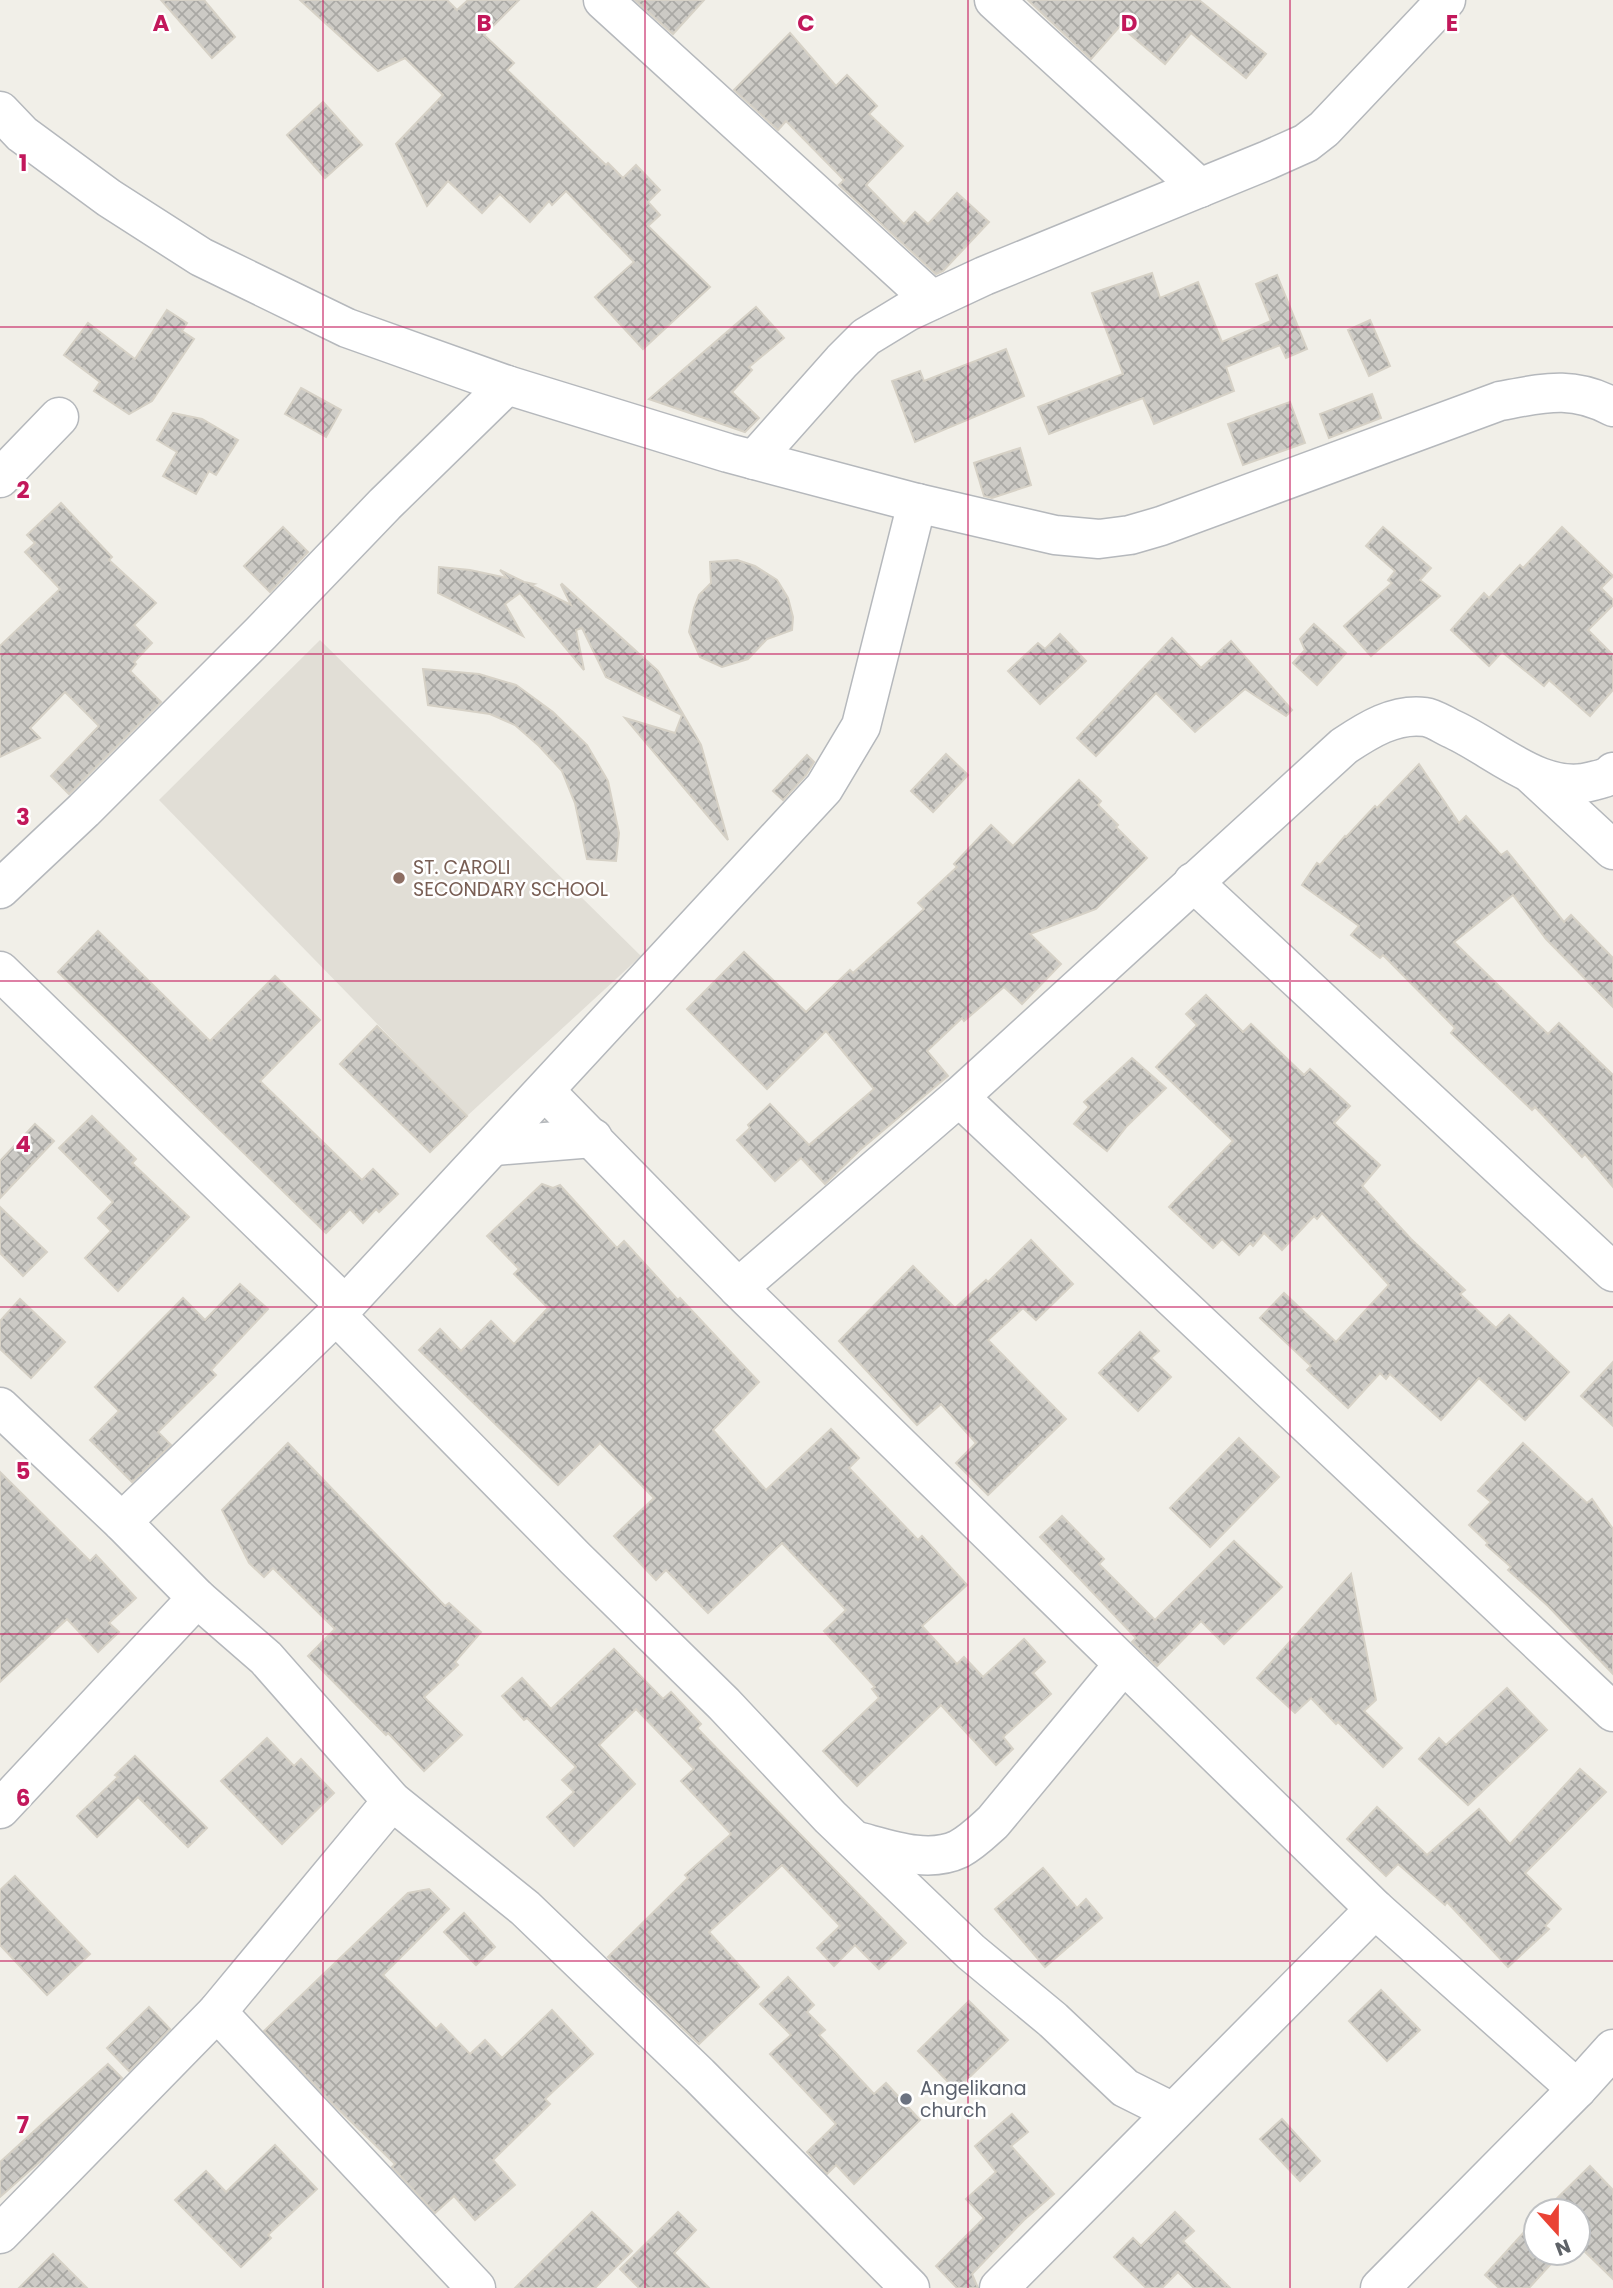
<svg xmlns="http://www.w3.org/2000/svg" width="1613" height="2288" font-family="Poppins,sans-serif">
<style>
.education{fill:#e1ded6}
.building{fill:url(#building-cross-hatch);stroke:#d6d1c6;stroke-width:2}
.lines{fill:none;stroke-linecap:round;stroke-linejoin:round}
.minor-casing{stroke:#b5b8bc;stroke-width:41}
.minor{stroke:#fff;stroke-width:38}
.grid{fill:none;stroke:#c2185b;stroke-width:2;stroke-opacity:0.55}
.education-dot{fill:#8d6e63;stroke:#fff;stroke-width:2.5}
.worship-dot{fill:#6b7280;stroke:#fff;stroke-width:2.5}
.labels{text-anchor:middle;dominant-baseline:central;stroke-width:5;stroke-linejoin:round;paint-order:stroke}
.education-label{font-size:19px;fill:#785e54;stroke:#fff;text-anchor:start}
.worship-label{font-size:19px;fill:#5b616d;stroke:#fff;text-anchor:start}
.grid-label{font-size:23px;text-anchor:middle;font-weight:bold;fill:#c2185b;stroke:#fff;stroke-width:5;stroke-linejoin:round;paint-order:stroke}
</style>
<defs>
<pattern id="building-cross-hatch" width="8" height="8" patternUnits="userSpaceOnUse" patternTransform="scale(1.75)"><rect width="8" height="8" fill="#cccac5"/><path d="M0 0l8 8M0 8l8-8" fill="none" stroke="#a9a8a4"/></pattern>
</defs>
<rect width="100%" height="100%" fill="#f1efe8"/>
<path class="education" d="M320 640 641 956 467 1116 159 800Z"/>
<g class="building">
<path d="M161 0H204L235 37 212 58Z"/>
<path d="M300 0H447L457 10 468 0H519L484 35 514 63 507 70 606 165 608 163 623 178 636 165 660 190 648 202 660 215 648 226 710 287 643 349 595 297 634 262 566 191 552 205 549 201 530 222 500 194 482 213 448 181 427 206 396 144 443 95 405 58 378 71Z"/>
<path d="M635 0H704L673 34Z"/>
<path d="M1028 0H1199L1266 54 1246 78 1191 33 1165 64 1120 26 1091 59Z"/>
<path d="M790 33 836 86 847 75 877 106 869 114 903 146 866 185 904 224 915 212 928 224 957 193 989 222 943 271 936 274 839 185 844 180 786 121 778 130 734 90Z"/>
<path d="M323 102 362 145 325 178 287 135Z"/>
<path d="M1152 273 1160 298 1198 282 1222 342 1271 321 1256 284 1277 275 1307 349 1286 358 1280 345 1226 367 1234 391 1154 424 1143 398 1049 434 1038 407 1123 374 1092 293Z"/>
<path d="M756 307 784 338 749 367 752 370 732 392 759 418 745 432 649 399Z"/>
<path d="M167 310 187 323 182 331 194 339 152 401 129 414 94 391 100 382 64 355 88 323 135 359Z"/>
<path d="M1370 320 1390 366 1369 376 1348 330Z"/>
<path d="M1006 349 1024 396 915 442 892 381 920 371 924 381Z"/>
<path d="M301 388 341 410 326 437 285 414Z"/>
<path d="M1372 394 1381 418 1329 438 1320 414Z"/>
<path d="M1290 402 1305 443 1243 465 1228 424Z"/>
<path d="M173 413 202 419 238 440 216 475 209 471 196 494 163 476 177 452 157 440Z"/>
<path d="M1020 448 1031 485 992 498 984 496 974 463Z"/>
<path d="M61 503 112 557 109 560 156 603 134 625 152 643 134 662 136 664 130 671 161 702 69 794 51 776 99 726 65 692 30 728 40 738 0 757V646L60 589 25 552 35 543 27 535Z"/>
<path d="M283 527 308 552 270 592 244 566Z"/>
<path d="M1383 527 1431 568 1420 580 1440 596 1371 656 1344 626 1392 583 1388 580 1395 571 1366 546Z"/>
<path d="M1562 527 1613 576 1601 588 1613 600V605L1588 630 1613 655V690L1590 716 1549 680 1544 686 1502 652 1489 666 1451 630 1484 593 1489 598 1520 565 1523 568Z"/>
<path d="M737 560 755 566 777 580 788 598 793 617 792 630 767 639 748 659 722 667 700 657 689 632 694 608 699 595 711 583 710 562Z"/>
<path d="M439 567 470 570 507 578 500 570 524 582 534 584 531 585 571 605 561 585 562 584 658 671 701 745 728 840 625 718 675 733 682 715 606 677 582 628 576 630 584 670 520 593 505 604 523 636 438 593Z"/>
<path d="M1314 624 1346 653 1317 685 1293 663 1305 650 1300 639Z"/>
<path d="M1060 634 1086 661 1040 704 1008 671 1038 643 1045 649Z"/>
<path d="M1172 638 1201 668 1231 641 1292 710 1286 716 1245 689 1195 732 1156 693 1096 756 1077 738Z"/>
<path d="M423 669 479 674 516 685 553 712 587 745 608 781 619 833 616 861 587 859 575 803 562 771 539 746 515 725 490 714 428 705Z"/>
<path d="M946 754 968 775 933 812 911 791Z"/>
<path d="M807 755 814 762 806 775 783 800 773 791Z"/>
<path d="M1419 764 1459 823 1466 816 1501 855 1507 851 1564 922 1571 915 1613 958V1007L1546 939 1513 895 1454 942 1548 1034 1559 1023 1613 1075V1187L1585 1154 1582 1157 1535 1107 1532 1110 1451 1033 1455 1028 1383 955 1380 958 1351 935 1359 926 1302 885 1317 863 1320 865 1345 836 1346 837 1375 806 1377 808Z"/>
<path d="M1079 780 1101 801 1098 805 1118 825 1116 827 1147 858 1096 909 1030 934 1061 964 1022 1004 1004 987 964 1021 962 1018 927 1051 948 1076 860 1150 825 1184 801 1158 775 1181 737 1140 750 1128 748 1125 770 1104 809 1145 874 1089 826 1031 767 1089 687 1009 744 952 806 1012 850 970 853 973 924 909 918 903 957 867 954 864 991 825 1013 846Z"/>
<path d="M98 931 210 1041 275 976 320 1020 260 1081 362 1180 373 1169 398 1194 379 1212 376 1209 363 1223 350 1209 326 1233 58 972Z"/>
<path d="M1206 995 1243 1032 1251 1024 1304 1075 1310 1069 1350 1106 1334 1123 1380 1165 1362 1186 1411 1239 1465 1290 1460 1294 1496 1328 1509 1315 1569 1372 1525 1420 1479 1378 1441 1420 1390 1374 1386 1379 1380 1373 1348 1408 1307 1370 1311 1366 1260 1318 1284 1293 1336 1342 1389 1285 1322 1213 1317 1219 1314 1216 1282 1250 1264 1233 1253 1246 1250 1243 1239 1255 1222 1239 1213 1248 1169 1207 1233 1141 1156 1067 1197 1025 1186 1014Z"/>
<path d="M377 1026 467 1116 430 1152 340 1064Z"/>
<path d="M1132 1058 1166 1088 1127 1126 1107 1151 1074 1124 1089 1107 1084 1102Z"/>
<path d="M92 1116 136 1159 132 1163 189 1217 118 1291 85 1258 111 1231 98 1218 113 1202 59 1148Z"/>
<path d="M35 1124 54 1141 0 1198V1161Z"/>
<path d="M542 1184 553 1188 560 1185 617 1248 624 1241 678 1300 680 1298 759 1382 713 1430 766 1490 831 1429 859 1458 849 1468 918 1540 922 1536 967 1585 922 1626 957 1664 964 1657 983 1677 1024 1639 1045 1662 1033 1673 1051 1694 1003 1737 1013 1749 996 1765 941 1705 857 1786 823 1751 879 1698 872 1689 875 1687 824 1631 846 1610 782 1543 708 1613 666 1570 656 1580 614 1536 654 1498 600 1443 558 1485 419 1350 440 1329 461 1351 491 1321 514 1344 548 1308 514 1274 519 1269 487 1236Z"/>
<path d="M0 1207 47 1252 23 1276 0 1253Z"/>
<path d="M1031 1240 1073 1284 1036 1320 1023 1308 988 1340 1066 1419 988 1495 956 1463 976 1443 941 1404 917 1425 839 1341 913 1266 955 1308 986 1280 988 1282Z"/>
<path d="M240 1284 268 1309 211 1370 216 1375 158 1432 171 1445 132 1482 90 1440 119 1411 95 1387 183 1298 205 1320Z"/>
<path d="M20 1299 65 1342 31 1378 0 1349V1321Z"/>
<path d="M1140 1332 1159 1351 1151 1358 1171 1377 1138 1411 1099 1373Z"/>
<path d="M1613 1362V1426L1581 1396Z"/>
<path d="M1239 1438 1279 1477 1210 1547 1170 1508Z"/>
<path d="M288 1443 445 1606 449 1603 481 1632 455 1662 458 1665 424 1697 462 1735 424 1771 388 1733 386 1735 308 1656 335 1629 273 1568 264 1577 249 1563 222 1510Z"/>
<path d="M1523 1443 1587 1503 1592 1499 1613 1529V1674L1548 1606 1508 1570 1511 1567 1486 1545 1488 1543 1469 1525 1491 1502 1478 1491Z"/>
<path d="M0 1472 90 1561 96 1555 136 1598 109 1623 119 1632 98 1652 67 1619 0 1682Z"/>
<path d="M1062 1516 1104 1559 1099 1564 1155 1620 1234 1541 1282 1587 1224 1644 1201 1621 1157 1666 1132 1642 1136 1638 1040 1537Z"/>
<path d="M1351 1574 1376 1700 1364 1711 1402 1748 1383 1767 1338 1722 1336 1724 1311 1698 1295 1713 1257 1678Z"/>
<path d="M614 1649 663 1699 671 1692 701 1724 697 1728 906 1943 879 1969 855 1945 834 1966 817 1948 840 1926 782 1865 709 1932 759 1987 699 2044 608 1957 688 1878 685 1875 731 1834 681 1781 694 1769 636 1709 599 1745 635 1784 574 1846 547 1817 574 1792 562 1780 576 1767 527 1718 524 1720 502 1696 522 1678 551 1709Z"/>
<path d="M1507 1688 1547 1730 1468 1805 1419 1759 1439 1738 1446 1745Z"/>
<path d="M267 1738 294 1766 301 1759 334 1793 282 1844 221 1781Z"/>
<path d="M135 1756 207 1828 188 1847 138 1797 97 1837 77 1816 118 1777 115 1775Z"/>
<path d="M1580 1769 1606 1792 1525 1873 1561 1909 1545 1926 1549 1929 1508 1967 1447 1902 1445 1905 1398 1864 1386 1876 1347 1839 1377 1807 1427 1855 1479 1809 1510 1844Z"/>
<path d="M1043 1868 1077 1908 1086 1899 1102 1918 1045 1967 995 1909Z"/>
<path d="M15 1876 90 1954 47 1995 0 1945V1890Z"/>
<path d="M429 1889 449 1909 383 1975 436 2029 441 2024 470 2054 485 2040 502 2058 552 2010 593 2054 545 2099 550 2104 493 2160 515 2185 475 2220 454 2196 435 2213 392 2167 395 2164 332 2103 264 2031 408 1893Z"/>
<path d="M464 1913 495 1947 476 1965 444 1932Z"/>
<path d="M788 1977 814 2005 807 2012 825 2030 819 2035 874 2094 886 2083 920 2120 854 2184 836 2165 827 2174 807 2152 836 2124 770 2054 791 2035 760 2004Z"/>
<path d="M1381 1990 1420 2030 1387 2061 1349 2021Z"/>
<path d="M969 2001 1008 2040 956 2090 918 2051Z"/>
<path d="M149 2007 170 2029 129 2071 107 2048Z"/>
<path d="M108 2064 122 2078 43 2159 0 2197V2162Z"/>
<path d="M1012 2114 1028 2132 1011 2146 1054 2194 1024 2220 972 2274 978 2288H957L936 2266 984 2218 966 2199 996 2172 975 2146Z"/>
<path d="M1282 2119 1320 2161 1300 2181 1260 2139Z"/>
<path d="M275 2145 317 2189 268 2235 271 2238 241 2267 175 2200 206 2171 226 2192Z"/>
<path d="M1590 2166 1613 2190V2279L1578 2245V2211H1544Z"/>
<path d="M592 2212 632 2251 595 2288H515Z"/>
<path d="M678 2212 696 2230 674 2253 709 2288H639L620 2269Z"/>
<path d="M1175 2212 1194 2231 1183 2241 1230 2288H1194L1178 2272 1162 2288H1146L1114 2257 1133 2238 1141 2246Z"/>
<path d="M1536 2219V2253H1561L1529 2288H1499L1485 2275Z"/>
<path d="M53 2254 87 2288H19Z"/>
</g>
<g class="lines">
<g class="minor-casing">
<g id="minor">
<path d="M603 0 932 300"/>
<path d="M994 0 1200 188"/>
<path d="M0 111 22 134 109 198 201 257 347 328 507 385 728 453 917 503 1055 535 1099 539 1130 535 1161 526 1500 401C1544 393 1572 385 1613 407"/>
<path d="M754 460 842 361 866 337 907 312 984 276 1268 160 1306 143 1324 129 1446 0"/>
<path d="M0 478 59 417"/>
<path d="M1532 775 1613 850"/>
<path d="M1193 882 1613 1272"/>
<path d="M0 889 84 810 261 633 385 504 507 385"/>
<path d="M0 971 345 1305"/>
<path d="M545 1091 738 1288 1375 1909 1577 2089"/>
<path d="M959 1097 1613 1712"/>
<path d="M495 1146 593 1138"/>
<path d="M738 1288 959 1097 1344 746C1368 730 1395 713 1425 717 1433 718 1442 724 1450 728 1494 747 1542 796 1593 781 1601 779 1608 778 1613 772"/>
<path d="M336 1315 575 1558 724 1704 830 1817 971 1952 1053 2020 1125 2088 1173 2112"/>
<path d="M0 1407 122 1522 197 1598 266 1658 392 1801 525 1908 699 2075 910 2288"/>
<path d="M122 1522 336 1315 824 788 861 726 917 503"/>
<path d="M0 1809 197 1598"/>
<path d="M857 1841C888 1849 928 1864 959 1849 972 1842 982 1832 993 1822L1123 1665"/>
<path d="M217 2012 476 2288"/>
<path d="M0 2234 217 2012 392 1801"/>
<path d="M999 2288 1375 1909"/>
<path d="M1380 2288 1577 2089 1613 2049"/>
</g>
</g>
<use href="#minor" class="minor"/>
</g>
<path class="grid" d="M323 0V2288M645 0V2288M968 0V2288M1290 0V2288M0 327H1613M0 654H1613M0 981H1613M0 1307H1613M0 1634H1613M0 1961H1613"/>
<circle class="education-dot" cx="399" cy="878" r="7"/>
<circle class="worship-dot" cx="906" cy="2099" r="7"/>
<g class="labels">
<g class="education-label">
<text x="413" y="867">ST. CAROLI<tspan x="413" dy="22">SECONDARY SCHOOL</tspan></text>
</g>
<g class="worship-label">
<text x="920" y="2088">Angelikana<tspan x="920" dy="22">church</tspan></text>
</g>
</g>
<g class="grid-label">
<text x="161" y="31">A</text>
<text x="484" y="31">B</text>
<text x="806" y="31">C</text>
<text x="1129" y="31">D</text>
<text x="1452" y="31">E</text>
<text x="23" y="171">1</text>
<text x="23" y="498">2</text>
<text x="23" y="825">3</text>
<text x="23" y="1152">4</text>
<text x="23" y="1479">5</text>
<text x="23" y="1806">6</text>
<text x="23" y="2133">7</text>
</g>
<g transform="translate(1557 2232) rotate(159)"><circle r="33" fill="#ffffff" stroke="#bfc1c3" stroke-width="2"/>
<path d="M0-5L12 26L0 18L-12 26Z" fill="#ea4335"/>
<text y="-10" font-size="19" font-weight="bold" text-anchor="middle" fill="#5f6368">N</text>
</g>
</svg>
